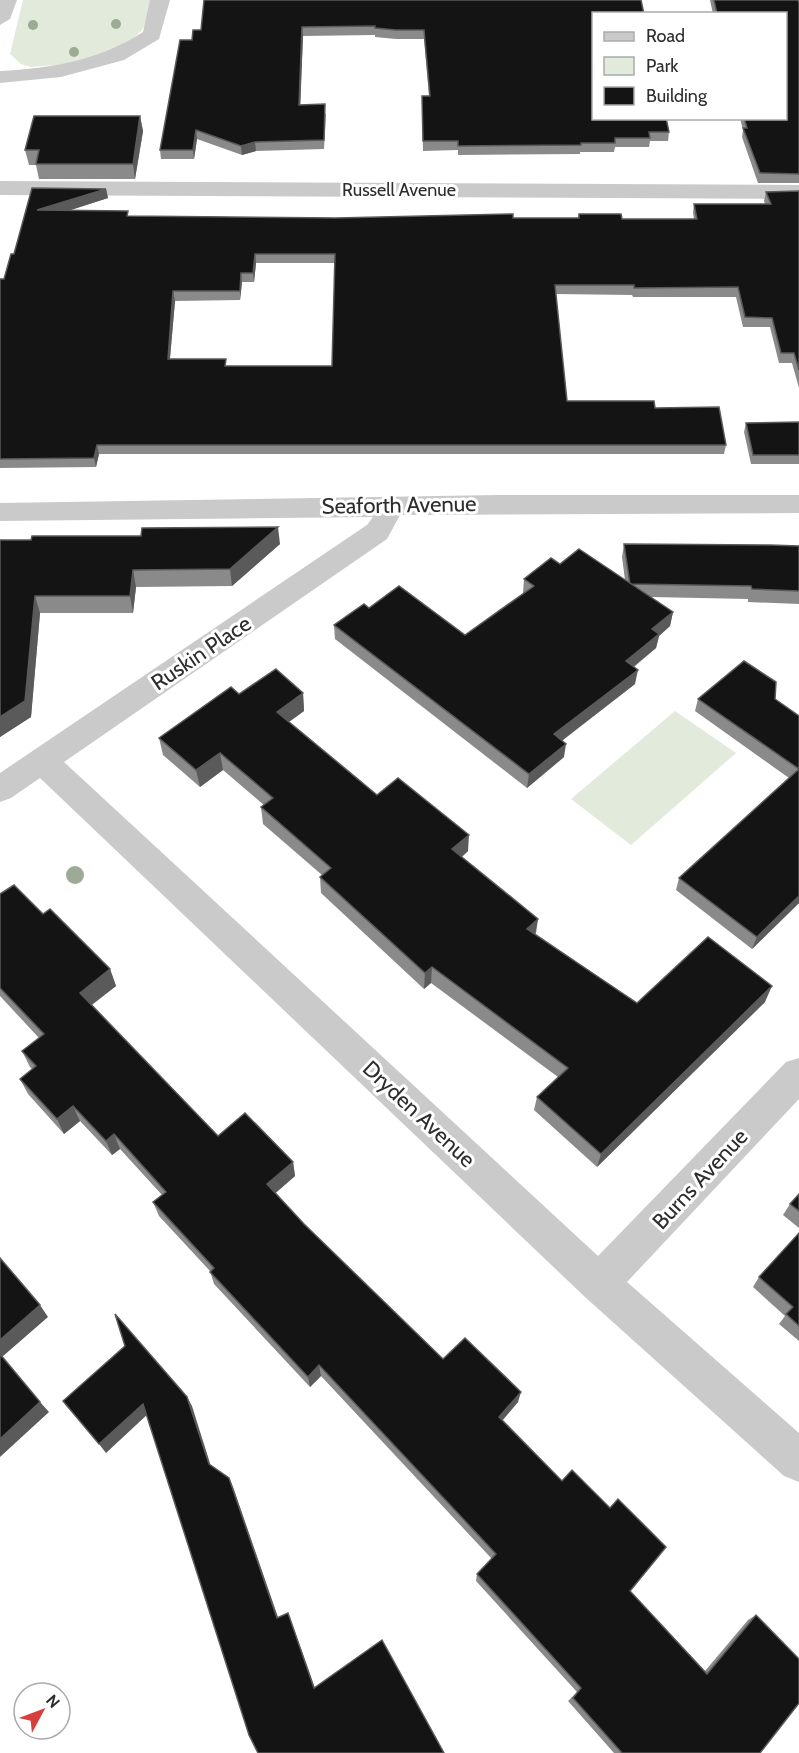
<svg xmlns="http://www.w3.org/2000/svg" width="799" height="1753" font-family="Cabin,sans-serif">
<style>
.green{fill:#e2eadc}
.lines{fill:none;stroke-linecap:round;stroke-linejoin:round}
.minor{fill:#cacaca;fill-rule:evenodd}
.tree{fill:#9daa95}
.wall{fill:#8a8a8a;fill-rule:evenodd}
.shaded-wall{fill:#5a5a5a}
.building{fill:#141414;stroke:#5a5a5a;stroke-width:1.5;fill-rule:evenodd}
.labels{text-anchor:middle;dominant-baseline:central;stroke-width:6;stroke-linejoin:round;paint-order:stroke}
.far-street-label{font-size:18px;fill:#2d2d2d;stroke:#fff}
.street-label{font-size:22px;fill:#2d2d2d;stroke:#fff}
</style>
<rect width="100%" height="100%" fill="#fff"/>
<g class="green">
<path d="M23 0H151C150 7 149 16 146 23 128 58 65 65 31 67L21 64 10 54Z"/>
<path d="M675 711 736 753 631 845 571 799Z"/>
</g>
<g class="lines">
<g class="minor">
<path d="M0 0H17L10 19 0 25Z"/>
<path d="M150 0H170L159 39 124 60 61 77 0 83V71C52 68 98 61 143 32Z"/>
<path d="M0 181 799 185V199L0 195Z"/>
<path d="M498 495H799V513L400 515 387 539 64 762 598 1256 786 1062 799 1058V1099L627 1282 799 1433V1482L784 1476 585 1297 40 778 11 798 0 802V773L367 525 373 517 0 521V503Z"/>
</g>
</g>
<g class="tree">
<circle cx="116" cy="24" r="5"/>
<circle cx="33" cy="25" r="5"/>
<circle cx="74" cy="52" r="5"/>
<circle cx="75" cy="875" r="9"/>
</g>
<g class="wall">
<path d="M710 0H798L799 3V183H758L742 137 743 130 740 118H786V14H713Z"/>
<path d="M594 14V118L669 132 668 141H650L649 147H615L614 152H580V154L458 155V150L423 151 422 106 429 96 424 39H396L375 37V35L303 36 300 105 326 114 324 149 256 151 242 155 197 139 194 159H161L160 150 192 40 193 30Z"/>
<path d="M140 116 143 131 135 179H39L36 165H29L25 150Z"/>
<path d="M32 188 106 189 108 198 68 211 128 216 336 218H578L579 214 622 219H694L693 213 694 204H765L764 201 766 192 799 191V388L792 363H779L770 327H743L736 297H633L632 295 556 294 567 401 655 408 726 445 724 454H99L96 467 0 468V279H4L14 254ZM256 263H335L332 366H227L170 359 175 301 240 300 242 282H254Z"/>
<path d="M799 422V464H751L744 432 746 423Z"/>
<path d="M0 540H31L280 544 232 586 136 587 133 613H40L31 717 0 737Z"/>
<path d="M624 544 799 546V604L748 602V599L651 597 673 612 670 626 659 636 656 648 634 667 635 684 562 741 564 757 527 788 335 639 334 625 369 608 465 635 523 594V593L524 579 560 564 625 580 622 557Z"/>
<path d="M303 693 304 711 289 722 377 795 468 851 462 857 538 919 536 934 637 1003 765 1002 597 1167 534 1110 537 1097 558 1077 431 983 424 989 321 893 320 877 322 875 263 824 261 807 264 805 223 770 200 787 163 755 159 738 239 694Z"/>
<path d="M698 699H775L799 716V903L752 949 676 890 679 878 789 778 695 711Z"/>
<path d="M0 894 43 914 110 969 116 986 92 1005 218 1136 293 1162 295 1176 275 1193 304 1224 443 1359 518 1402 502 1420 630 1591 705 1671 748 1620 756 1615 760 1753H614L568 1701 577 1692 476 1581 477 1574 492 1559 321 1376 310 1387 214 1284 210 1271 159 1216 153 1202 162 1195 120 1149 112 1155 80 1121 64 1134 28 1094 20 1079 32 1069 30 1067 22 1051 39 1038 0 996Z"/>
<path d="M799 1194V1228L783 1215 790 1204Z"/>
<path d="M799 1233V1341L779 1324 785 1316 753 1287 759 1277Z"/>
</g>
<g class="shaded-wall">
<path d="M302 27 303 36 300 114 299 105Z"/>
<path d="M140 116 143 131 135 179 133 164Z"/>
<path d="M196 130 197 139 194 159 193 150Z"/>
<path d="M255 142 256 151 242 155 241 146Z"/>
<path d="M106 189 108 198 39 220 37 210Z"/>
<path d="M255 254 256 263 254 282 253 273Z"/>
<path d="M241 273 242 282 240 300V291Z"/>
<path d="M173 291 175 301 169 368 168 359Z"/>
<path d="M97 445 99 454 96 467 94 458Z"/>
<path d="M278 527 280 544 232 586 230 569Z"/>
<path d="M133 570 136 587 133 613 130 596Z"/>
<path d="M35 596 40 613 31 717 0 737V717Z"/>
<path d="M673 612 670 626 659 636 656 648 623 675 626 661 652 629Z"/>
<path d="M638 670 635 684 552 748 554 734Z"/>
<path d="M303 693 304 711 279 729 277 712Z"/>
<path d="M566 744 564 757 527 788 529 774Z"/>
<path d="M220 753 223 770 200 787 196 770Z"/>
<path d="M469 835 468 851 451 866 452 849Z"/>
<path d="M799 896V903L752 949 757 937Z"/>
<path d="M538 919 535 935 527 929Z"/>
<path d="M432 967 431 983 424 989 425 973Z"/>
<path d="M110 969 116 986 86 1009 80 993Z"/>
<path d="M772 986 765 1002 597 1167 601 1154Z"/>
<path d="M73 1106 80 1121 64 1134 57 1119Z"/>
<path d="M114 1134 120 1149 112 1155 106 1141Z"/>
<path d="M293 1162 295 1176 270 1198 267 1184Z"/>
<path d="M40 1305 48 1317 2 1357 0 1354V1340Z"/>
<path d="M319 1365 321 1376 310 1387 308 1377Z"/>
<path d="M521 1392 518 1402 497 1427 499 1417Z"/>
<path d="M187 1397 192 1406 213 1473 209 1464Z"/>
<path d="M40 1402 49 1412 0 1457V1439Z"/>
<path d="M143 1404 149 1413 106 1453 99 1444Z"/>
<path d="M229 1478 233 1487 280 1623 277 1618Z"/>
<path d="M288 1613 290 1618 316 1691 314 1688Z"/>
</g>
<g class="building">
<path d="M204 0H641L644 14H594V27H593L594 32V118H666L669 132H649L650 138H615V143H581V145L458 146V141H423L422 96H430L424 30H396L375 28V26L302 27 299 105 325 104 324 140 255 142 241 146 196 130 193 150H160L180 40H192L193 30H201Z"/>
<path d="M714 0H798L799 3V174L760 173 743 128H747L744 118H786V14H717Z"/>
<path d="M34 116H140L133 164H36L39 150H25Z"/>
<path d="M32 188 106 189 37 210 128 211 127 216 336 218 513 214V218H579V214H621L622 219H697L694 204H771L766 192 799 191V370L794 353H781L772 318 745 317 738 287 634 288V285H555L567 401H654L655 408 719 407 726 445H97L94 458 0 459V279H4L11 254H14ZM255 254H335L332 366H225L226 359H168L173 291H240L241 273H253Z"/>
<path d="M799 422V455H753L746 423Z"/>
<path d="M278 527 230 569 133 570 130 596H35L25 701 0 717V540H31L32 536H141L142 528Z"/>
<path d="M624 544 770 545 799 546V591L752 589 751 586 630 584Z"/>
<path d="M579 549 673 612 652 629 659 634 626 661 638 670 554 734 566 744 529 774 334 625 364 604 369 608 399 586 465 635 534 586 524 579 551 558 560 564Z"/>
<path d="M744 661 776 682 775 699 799 716V896L757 937 679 878 799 769 698 699Z"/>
<path d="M276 669 303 693 277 712 377 795 398 778 469 835 452 849 538 919 527 929 637 1003 708 937 772 986 601 1154 537 1097 568 1068 432 967 425 973 320 877 331 868 261 807 273 798 220 753 196 770 159 738 231 687 239 694Z"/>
<path d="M14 885 43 914 50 909 110 969 80 993 218 1136 245 1113 293 1162 267 1184 304 1224 443 1359 465 1338 521 1392 499 1417 562 1481 572 1470 610 1508 618 1499 666 1547 630 1591 707 1674 756 1615 799 1659V1703L760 1753H622L573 1698 581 1688 477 1574 496 1554 319 1365 308 1377 210 1272 214 1268 153 1202 166 1192 114 1134 106 1141 73 1106 57 1119 20 1079 36 1066 22 1051 44 1034 0 988V894Z"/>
<path d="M799 1194V1211L790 1204Z"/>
<path d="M799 1233V1326L786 1314 793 1307 759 1277Z"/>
<path d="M0 1258 40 1305 0 1340Z"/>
<path d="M115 1314 187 1397 209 1464 229 1478 277 1618 288 1613 314 1688 382 1640 444 1753H258L249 1735 143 1404 99 1444 63 1401 125 1346Z"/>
<path d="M0 1354 40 1402 0 1439Z"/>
</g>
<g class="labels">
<g class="far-street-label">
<text x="399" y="190">Russell Avenue</text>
</g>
<g class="street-label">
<text transform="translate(399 505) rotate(-1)">Seaforth Avenue</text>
<text transform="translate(201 653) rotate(-34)">Ruskin Place</text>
<text transform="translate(419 1114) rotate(43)">Dryden Avenue</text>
<text transform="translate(700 1179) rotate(-47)">Burns Avenue</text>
</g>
</g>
<rect x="592" y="12" width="195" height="108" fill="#ffffff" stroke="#ababab" stroke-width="1.5"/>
<rect x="604" y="32" width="30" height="9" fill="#cacaca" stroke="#ababab" stroke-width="1.5"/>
<text x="646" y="42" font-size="18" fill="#2d2d2d">Road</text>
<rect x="604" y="57" width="30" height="18" fill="#e2eadc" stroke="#ababab" stroke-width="1.5"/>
<text x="646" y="72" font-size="18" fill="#2d2d2d">Park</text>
<rect x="604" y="87" width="30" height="18" fill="#141414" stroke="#ababab" stroke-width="1.5"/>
<text x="646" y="102" font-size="18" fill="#2d2d2d">Building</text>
<g transform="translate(42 1711) rotate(49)"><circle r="28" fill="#ffffff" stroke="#ababab" stroke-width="1.5"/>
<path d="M0-4.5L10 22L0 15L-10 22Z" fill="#d83e3b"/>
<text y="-9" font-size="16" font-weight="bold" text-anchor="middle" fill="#2d2d2d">N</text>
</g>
</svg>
